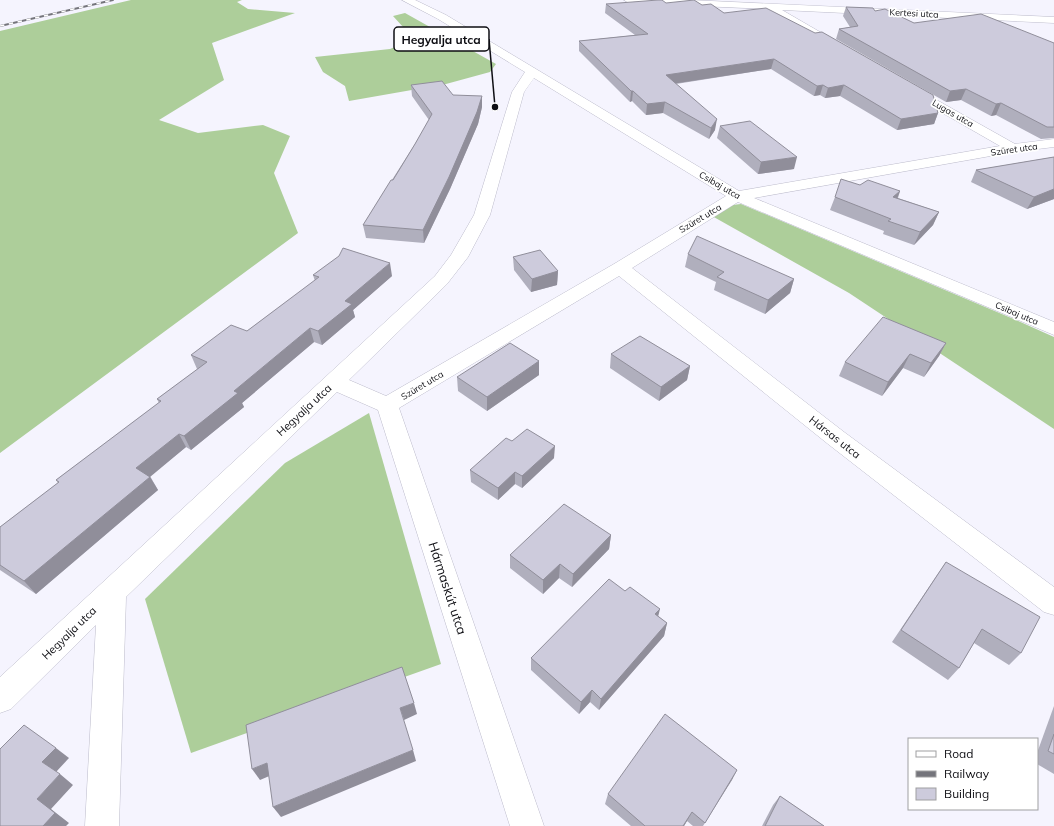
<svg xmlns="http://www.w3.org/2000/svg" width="1054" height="826" font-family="Mulish,sans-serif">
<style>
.forest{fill:#adce9a}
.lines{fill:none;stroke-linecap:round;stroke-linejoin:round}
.minor-casing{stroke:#bcbbcb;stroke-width:1}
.minor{fill:#fff;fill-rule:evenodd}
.rail-casing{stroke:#74747b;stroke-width:2}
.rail{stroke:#fff;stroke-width:1.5;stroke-dasharray:4.5;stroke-linecap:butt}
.wall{fill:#b0afbd}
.shaded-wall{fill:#908e9a}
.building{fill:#cdcbdc;stroke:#908e9a}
.labels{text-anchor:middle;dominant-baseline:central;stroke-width:3.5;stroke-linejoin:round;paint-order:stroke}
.far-street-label{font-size:9px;fill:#0e0e13;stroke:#fff}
.street-label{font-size:11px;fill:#0e0e13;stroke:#fff}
.near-street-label{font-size:13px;fill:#0e0e13;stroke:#fff}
.leader{fill:none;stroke:#0e0e13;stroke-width:1.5}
.callout-dot{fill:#0e0e13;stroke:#fff;stroke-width:1.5}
.callout{fill:#fff;stroke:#0e0e13;stroke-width:1.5}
.callout-label{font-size:12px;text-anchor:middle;font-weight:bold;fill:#0e0e13}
</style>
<rect width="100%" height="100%" fill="#f5f4fe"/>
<g class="forest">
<path d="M131 0H242L237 2 248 9 295 13 212 43 224 80 159 120 198 133 263 125 290 136 274 173 298 233 0 453V31Z"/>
<path d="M405 13 496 64 490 72 446 84 349 101 345 86 323 72 315 57 390 49 414 39 393 16Z"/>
<path d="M741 204 1016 320 1054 337V429L849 293 712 216 724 206Z"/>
<path d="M369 413 441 664 191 753 145 599 285 463Z"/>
</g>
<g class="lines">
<g class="minor-casing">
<g id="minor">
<path d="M402 0H415L446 15 739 191 1000 146 906 92 904 89 906 86 910 85 1015 144 1054 139V147L1013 152 754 198 1054 322V335L738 202 632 268 844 432 1054 587V615L1044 612 828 444 619 276 399 408 544 826H510L378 410 337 392 126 597 119 826H85L96 625 11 709 0 713V677L435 276 451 255 474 215 512 92 525 72 438 19ZM534 78 726 196 614 264 386 396 349 380 447 284 468 257 490 215 524 92Z"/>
<path d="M624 0H690L1054 17V23L782 10 839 43 840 45 835 48 767 9 629 3Z"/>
</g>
</g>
<use href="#minor" class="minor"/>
<g class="rail-casing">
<path id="rail" d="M0 26 113 0"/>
</g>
<use href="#rail" class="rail"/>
</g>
<g class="wall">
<path d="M666 3 702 5 724 13 938 113 934 124 897 130 840 96 825 98 820 95 814 96 771 69 676 84 715 130 709 139 663 113 646 115 632 101 630 102 579 51V41L635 35 605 13 606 4Z"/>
<path d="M846 7 875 11 914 23 1054 43V138L1041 139 996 115 991 116 961 100 946 102 836 39 839 29 850 27 843 16Z"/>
<path d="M411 85 453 95 482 107 478 124 450 189 424 243 366 238 363 225 415 144 429 120 412 96Z"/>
<path d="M720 126 794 169 758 174 717 138Z"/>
<path d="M1054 157V199L1027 209 971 182 976 170Z"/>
<path d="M860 185 900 191 898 198 939 212 933 225 914 245 883 234 884 231 830 210 835 197Z"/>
<path d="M688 254 794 279 790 293 765 314 714 290 716 282 685 267Z"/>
<path d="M513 257 558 271 557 285 531 292 514 270Z"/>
<path d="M313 275 392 276 353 310 355 317 322 345 314 342 242 403 244 407 191 450 186 447 150 476 158 490 36 594 0 570V527L58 483 56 480 159 403 157 399 198 369H197L191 355 247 331 315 281Z"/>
<path d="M946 343 939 356 924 377 903 368 882 396 839 376 845 362Z"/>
<path d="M611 354 690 366 687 380 659 401 610 368Z"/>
<path d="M539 361V375L487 411 458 391 457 377Z"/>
<path d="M512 441 554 458 522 488 515 484 498 500 471 482 470 470Z"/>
<path d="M611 535 609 549 572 587 559 578 543 594 510 568V555Z"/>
<path d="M946 562 1021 653 1009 665 974 643 959 668 948 680 892 642 937 575Z"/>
<path d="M658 616 667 623 664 636 599 710 590 702 579 714 531 670V658Z"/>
<path d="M1054 706V774L1037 764V753Z"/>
<path d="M737 770 703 826H693L687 821 684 826H631L605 804 608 794Z"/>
<path d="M780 796 824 826H762L773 805Z"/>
</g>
<g class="shaded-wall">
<path d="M774 59 771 69 665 85 666 75Z"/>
<path d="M823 85 820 95 814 96 817 86Z"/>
<path d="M844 85 840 96 825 98 828 88Z"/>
<path d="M966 89 961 100 946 102 950 91Z"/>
<path d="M631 91H633L632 101 630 102Z"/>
<path d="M482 96V107L478 124 450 189 424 243 423 230Z"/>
<path d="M665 102 663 113 646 115 647 104Z"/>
<path d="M1001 103 996 115 991 116 996 104Z"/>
<path d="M938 113 934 124 897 130 901 119Z"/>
<path d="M717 119 715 130 709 139 711 128Z"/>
<path d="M797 157 794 169 758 174 761 162Z"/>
<path d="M1054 189V199L1027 209 1034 197Z"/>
<path d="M900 191 895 204 893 197Z"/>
<path d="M939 212 933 225 914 245 920 232Z"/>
<path d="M390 263 392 276 353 310 355 317 322 345 318 331 345 301Z"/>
<path d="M558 271 557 285 531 292 532 279Z"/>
<path d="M794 279 790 293 765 314 768 300Z"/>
<path d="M310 328 314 342 242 403 244 407 191 450 184 436 234 391Z"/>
<path d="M946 343 939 356 924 377 931 363Z"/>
<path d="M910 354 903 368 882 396 888 382Z"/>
<path d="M539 361V375L487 411V397Z"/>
<path d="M690 366 687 380 659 401 661 387Z"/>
<path d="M179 434 186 447 144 482 136 468Z"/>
<path d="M555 446 554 458 522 488V476Z"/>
<path d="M515 472V484L498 500V488Z"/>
<path d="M150 477 158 490 36 594 24 581Z"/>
<path d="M611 535 609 549 572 587 573 574Z"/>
<path d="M560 564 559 578 543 594V580Z"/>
<path d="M660 609 657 621 655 614Z"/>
<path d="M667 623 664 636 599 710 601 699Z"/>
<path d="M592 690 590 702 579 714 581 702Z"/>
<path d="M414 703 417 714 404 720 400 708Z"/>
<path d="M56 748 69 758 56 772 42 762Z"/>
<path d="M413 750 416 761 281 817 273 807Z"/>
<path d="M267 763 274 774 260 780 252 769Z"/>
<path d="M737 770 732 780 703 826Z"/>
<path d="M60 774 73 785 51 809 69 823 66 826H43L37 799Z"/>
<path d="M692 812 684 826H683Z"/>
</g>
<g class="building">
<path d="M658 0H662L666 3 694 0 702 5 711 4 724 13 766 8 815 33 822 32 933 95 938 113 901 119 844 85 828 88 823 85 817 86 774 59 666 75 717 119 711 128 665 102 647 104 633 91H631L579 41 648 34 606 4Z"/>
<path d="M846 7 873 8 875 11 885 9 914 23 981 14 1054 43V127H1047L1001 103 996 104 966 89 950 91 839 29 858 26Z"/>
<path d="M442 81 453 95 482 96 477 112 449 177 423 230 363 225 391 180H393L415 144 432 114 411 85Z"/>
<path d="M750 121 797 157 761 162 720 126Z"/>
<path d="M1054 157V189L1034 197 976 170Z"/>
<path d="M841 179 860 185 868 180 900 191 893 197 939 212 920 232 888 221 891 219 835 197Z"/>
<path d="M697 236 794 279 768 300 717 277 724 272 688 254Z"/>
<path d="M343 248 390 263 345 301 352 304 318 331 310 328 234 391 238 393 184 436 179 434 136 468 150 477 24 581 0 565V527L59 482 56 480 161 401 157 399 207 362 191 355 231 325 247 331 319 277 313 275 339 256Z"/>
<path d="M540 250 558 271 532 279 513 257Z"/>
<path d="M883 317 946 343 931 363 910 354 888 382 845 362Z"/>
<path d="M640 336 690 366 661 387 611 354Z"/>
<path d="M510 343 539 361 487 397 457 377Z"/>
<path d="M527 429 555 446 522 476 515 472 498 488 470 470 506 438 512 441Z"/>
<path d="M564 504 611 535 573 574 560 564 543 580 510 555Z"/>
<path d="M946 562 1040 617 1021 653 982 629 959 668 901 630Z"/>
<path d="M609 579 625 591 630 587 660 609 655 614 667 623 601 699 592 690 581 702 531 658Z"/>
<path d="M402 667 414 703 400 708 413 750 273 807 267 763 252 769 246 725Z"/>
<path d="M665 714 737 770 705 823 692 812 683 826H645L608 794Z"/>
<path d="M24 725 56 748 42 762 60 774 37 799 55 813 43 826H0V749Z"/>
<path d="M1054 734V754L1048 751Z"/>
<path d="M780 796 824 826H765Z"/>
</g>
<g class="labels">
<g class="far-street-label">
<text transform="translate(914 13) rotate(3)">Kertesi utca</text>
<text transform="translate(953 113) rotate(30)">Lugas utca</text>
<text transform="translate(1014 149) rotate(-8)">Szüret utca</text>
<text transform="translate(720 185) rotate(30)">Csibaj utca</text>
<text transform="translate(700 218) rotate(-31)">Szüret utca</text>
<text transform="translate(1017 313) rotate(23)">Csibaj utca</text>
<text transform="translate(422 385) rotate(-31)">Szüret utca</text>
</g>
<g class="street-label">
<text transform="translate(304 410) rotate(-43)">Hegyalja utca</text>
<text transform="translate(835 437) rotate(38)">Hársas utca</text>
<text transform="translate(69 633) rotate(-44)">Hegyalja utca</text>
</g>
<g class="near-street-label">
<text transform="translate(448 588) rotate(72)">Hármaskút utca</text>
</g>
</g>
<path class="leader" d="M495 107L489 39"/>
<circle class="callout-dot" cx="495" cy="107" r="4"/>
<rect class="callout" x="394" y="27" width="95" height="24" rx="4"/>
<g class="callout-label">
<text x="441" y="44">Hegyalja utca</text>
</g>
<rect x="908" y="738" width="130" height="72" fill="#ffffff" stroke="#9f9fa1"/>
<rect x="916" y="751" width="20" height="6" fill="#ffffff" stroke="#9f9fa1"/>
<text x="944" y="758" font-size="12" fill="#0e0e13">Road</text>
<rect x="916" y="771" width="20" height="6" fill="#74747b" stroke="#9f9fa1"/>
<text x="944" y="778" font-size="12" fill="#0e0e13">Railway</text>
<rect x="916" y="788" width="20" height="12" fill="#cdcbdc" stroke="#9f9fa1"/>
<text x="944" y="798" font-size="12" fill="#0e0e13">Building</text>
</svg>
